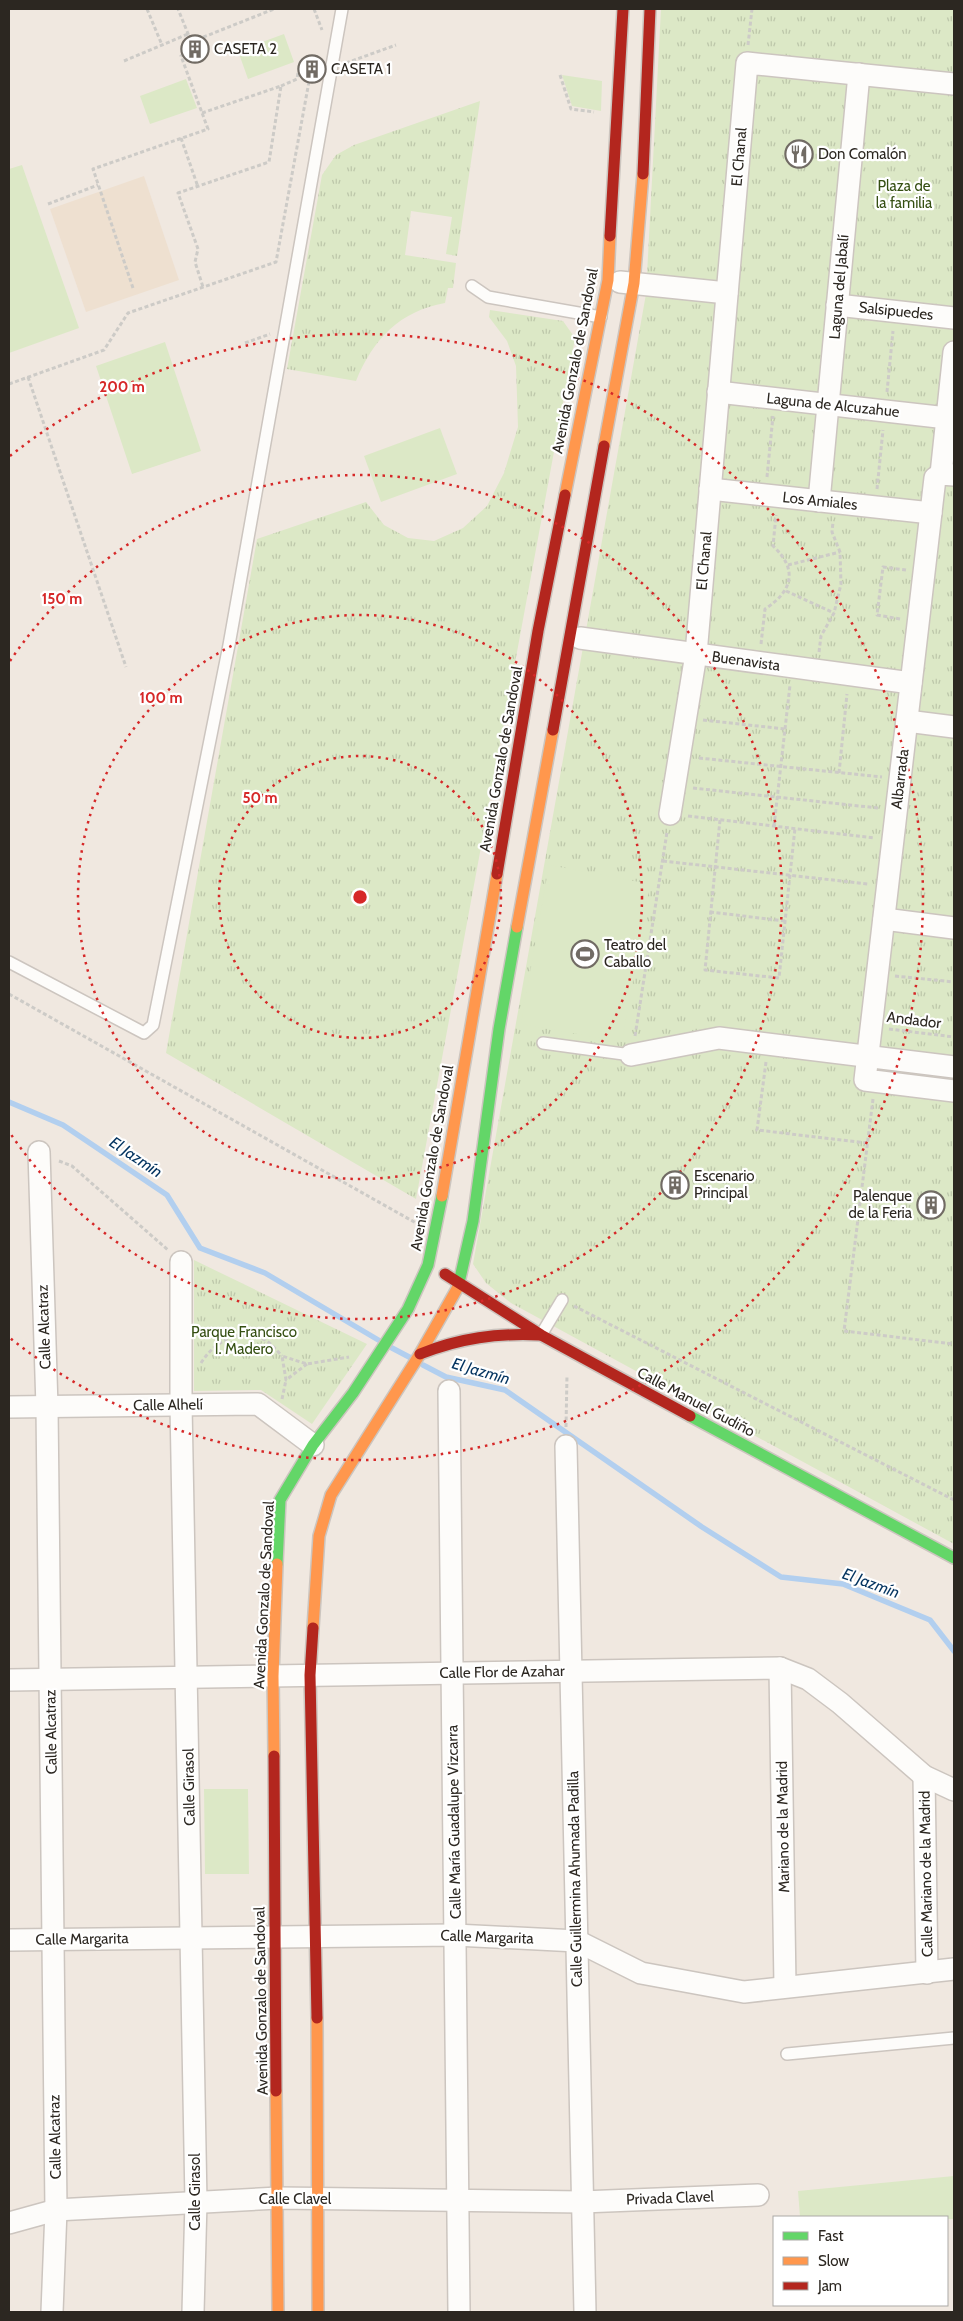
<svg xmlns="http://www.w3.org/2000/svg" width="963" height="2321" font-family="Cabin,sans-serif">
<style>
.built{fill:#eee0d0}
.grass{fill:url(#grass-tufts)}
.garden{fill:#dce8c6}
.lines{fill:none;stroke-linecap:round;stroke-linejoin:round}
.stream{stroke:#b2cfef;stroke-width:5.5}
.lane-casing{stroke:#ccc5bf;stroke-width:14}
.street-casing{stroke:#ccc5bf;stroke-width:24}
.fast-casing{stroke:#ccc5bf;stroke-width:14}
.slow-casing{stroke:#ccc5bf;stroke-width:14}
.jam-casing{stroke:#ccc5bf;stroke-width:14}
.path{stroke:#cdcbc7;stroke-width:3;stroke-dasharray:4 2.5;stroke-linecap:butt}
.lane{stroke:#fdfcfa;stroke-width:11}
.street{stroke:#fdfcfa;stroke-width:21}
.fast{stroke:#63d668;stroke-width:11}
.slow{stroke:#ff974d;stroke-width:11}
.jam{stroke:#b3261e;stroke-width:11}
.ring{fill:none;stroke:#d62828;stroke-width:2.5;stroke-dasharray:2.5 5}
.labels{text-anchor:middle;dominant-baseline:central;stroke-width:4.5;stroke-linejoin:round;paint-order:stroke}
.poi-label{font-size:15px;fill:#2c2721;stroke:#fff;text-anchor:start}
.street-label{font-size:15px;fill:#2c2721;stroke:#fff}
.park-label{font-size:15px;fill:#354f12;stroke:#fff}
.water-label{font-size:16px;font-style:italic;fill:#03335f;stroke:#fff}
.centre{fill:#d62828;stroke:#fff;stroke-width:2.5}
.ring-label{font-size:15px;text-anchor:middle;font-weight:bold;fill:#d62828;stroke:#fff;stroke-width:4.5;stroke-linejoin:round;paint-order:stroke}
</style>
<defs>
<pattern id="grass-tufts" width="24" height="20" patternUnits="userSpaceOnUse" patternTransform="scale(1.25)"><rect width="24" height="20" fill="#dce8c6"/><path d="M3 7l-1-3M5 7V3M7 7l1-3M15 17l-1-3M17 17v-4M19 17l1-3" fill="none" stroke="#bdc7aa"/></pattern>
</defs>
<rect width="100%" height="100%" fill="#f0e8e0"/>
<path class="built" d="M144 176 179 280 86 312 50 209Z"/>
<g class="grass">
<path d="M661 9H954V1544L511 1303 486 1283 473 1264 646 294Z"/>
<path d="M480 101 457 256 446 254 452 217 411 211 405 255 456 263 453 288H448L445 303C400 311 373 339 356 381L287 369 322 175 336 155 354 145Z"/>
<path d="M490 310 563 321 575 338 416 1199 166 1053 257 539 366 502 384 525 408 538 434 541 463 528 487 506 504 473 518 427 516 366 507 341 489 317Z"/>
<path d="M194 1260 367 1344 312 1424 261 1390 194 1391Z"/>
</g>
<g class="garden">
<path d="M284 34 294 62 248 79 238 51Z"/>
<path d="M562 75 602 81 601 111 572 106Z"/>
<path d="M186 79 197 108 150 124 140 96Z"/>
<path d="M22 165 79 328 9 353V169Z"/>
<path d="M165 342 201 451 132 474 96 366Z"/>
<path d="M440 428 457 474 381 502 364 456Z"/>
<path d="M549 865 650 884 622 1042 521 1024Z"/>
<path d="M204 1789H248L249 1874H205Z"/>
<path d="M954 2176V2219L800 2217 798 2191Z"/>
</g>
<g class="lines">
<g class="stream">
<path d="M9 1102 63 1125 167 1195 200 1248 265 1273 380 1341"/>
<path d="M392 1348 411 1358"/>
<path d="M423 1365 446 1377 505 1390 702 1527 781 1577 843 1584 930 1620 954 1651"/>
</g>
<g class="lane-casing">
<g id="lane">
<path d="M472 286 488 297 601 317"/>
<path d="M9 962 144 1033 153 1025 229 645 342 9"/>
<path d="M543 1043 631 1055"/>
<path d="M541 1335 562 1300"/>
<path d="M787 2054 954 2038"/>
</g>
</g>
<g class="street-casing">
<g id="street">
<path d="M620 282 727 293"/>
<path d="M837 305 954 318"/>
<path d="M718 392 947 418"/>
<path d="M941 474 954 352"/>
<path d="M954 475 941 474 935 478 865 1080 954 1091"/>
<path d="M710 489 931 513"/>
<path d="M819 501 859 74"/>
<path d="M580 638 911 683"/>
<path d="M907 721 954 727"/>
<path d="M670 814 696 654 747 63 954 84"/>
<path d="M884 919 954 928"/>
<path d="M631 1055 719 1038 954 1067"/>
<path d="M39 1152 47 1407 56 2210 52 2312"/>
<path d="M181 1262V1405L196 2202 193 2312"/>
<path d="M449 1391 459 2312"/>
<path d="M9 1407 258 1404 313 1445"/>
<path d="M566 1446 585 2312"/>
<path d="M780 1668 785 1986"/>
<path d="M9 1680 780 1668 808 1679 840 1703 924 1776 954 1790"/>
<path d="M924 1776 927 1973"/>
<path d="M9 1940 455 1935 577 1941 641 1973 744 1992 954 1969"/>
<path d="M9 2223 56 2210 278 2198 582 2202 758 2195"/>
</g>
</g>
<g class="fast-casing">
<g id="fast">
<path d="M458 1287 473 1221 499 1029 517 927"/>
<path d="M690 1416 954 1558"/>
<path d="M277 1564 280 1500 313 1445 353 1393 408 1309 428 1265 442 1196"/>
</g>
</g>
<g class="slow-casing">
<g id="slow">
<path d="M604 446 634 283 643 174"/>
<path d="M565 495 608 280 610 236"/>
<path d="M517 927 553 730"/>
<path d="M442 1196 497 874"/>
<path d="M313 1628 319 1536 331 1495 420 1354 458 1287"/>
<path d="M274 1756 273 1676 277 1564"/>
<path d="M317 2018 318 2312"/>
<path d="M276 2091 278 2312"/>
</g>
</g>
<g class="jam-casing">
<g id="jam">
<path d="M643 174 650 9"/>
<path d="M610 236 623 9"/>
<path d="M553 730 604 446"/>
<path d="M497 874 538 631 565 495"/>
<path d="M445 1274 541 1335 690 1416"/>
<path d="M420 1354C460 1338 497 1333 540 1335"/>
<path d="M313 1628 310 1675 317 2018"/>
<path d="M274 1756 276 2091"/>
</g>
</g>
<g class="path">
<path d="M147 9 162 45"/>
<path d="M314 9 322 30"/>
<path d="M191 42 274 9"/>
<path d="M748 45 752 9"/>
<path d="M124 61 188 34"/>
<path d="M346 63 396 45"/>
<path d="M560 75 571 109 594 112"/>
<path d="M281 86 297 79 298 73 310 76"/>
<path d="M202 113 281 86 269 162 178 193 198 249 195 262 203 287"/>
<path d="M181 138 198 187"/>
<path d="M48 204 98 185"/>
<path d="M133 288 93 169 208 129 181 56 195 51 178 9"/>
<path d="M245 343 270 334"/>
<path d="M28 377 126 667"/>
<path d="M9 384 104 350 128 313 276 262 310 76 317 73"/>
<path d="M887 392 893 331"/>
<path d="M767 477 773 416"/>
<path d="M877 489 883 430"/>
<path d="M788 565 840 552"/>
<path d="M786 591 834 613"/>
<path d="M900 619 877 615 883 567 906 570"/>
<path d="M761 644 765 609C793 591 798 569 773 546L776 515"/>
<path d="M819 652 821 636 834 613 841 584 840 552 832 532 833 522"/>
<path d="M703 720 785 729"/>
<path d="M699 758 882 777"/>
<path d="M839 773 847 694"/>
<path d="M693 788 878 808"/>
<path d="M688 816 875 838"/>
<path d="M720 820 705 970 779 978 795 828"/>
<path d="M774 826 790 685"/>
<path d="M663 861 868 884"/>
<path d="M710 912 785 921"/>
<path d="M895 976 954 982"/>
<path d="M9 994 416 1223"/>
<path d="M889 1029 954 1037"/>
<path d="M635 1036 667 832"/>
<path d="M766 1062 757 1130 867 1143"/>
<path d="M873 1099 844 1331 954 1344"/>
<path d="M59 1161 72 1166 168 1250"/>
<path d="M574 1306 954 1500"/>
<path d="M201 1363C215 1341 238 1328 265 1340 271 1343 277 1351 282 1356"/>
<path d="M307 1364 286 1380 282 1356 307 1364 349 1357"/>
<path d="M282 1399 286 1380"/>
<path d="M566 1427 567 1375"/>
</g>
<use href="#lane" class="lane"/>
<use href="#street" class="street"/>
<use href="#fast" class="fast"/>
<use href="#slow" class="slow"/>
<use href="#jam" class="jam"/>
</g>
<g class="ring">
<circle cx="360" cy="897" r="141"/>
<circle cx="360" cy="897" r="282"/>
<path d="M10 661A422 422 0 1 1 10 1133"/>
<path d="M10 456A563 563 0 1 1 10 1338"/>
</g>
<defs>
<g id="building-ring" transform="scale(1.4375)"><circle r="9.5" fill="#fff" stroke="#716b64" stroke-width="1.5"/><path d="M-4-6H4V6H1V3H-1V6H-4ZM-2.5-4.3h1.7v1.8h-1.7ZM.8-4.3h1.7v1.8H.8ZM-2.5-1h1.7V.8h-1.7ZM.8-1h1.7V.8H.8Z" fill="#716b64"/></g>
<g id="restaurant-ring" transform="scale(1.4375)"><circle r="9.5" fill="#fff" stroke="#716b64" stroke-width="1.5"/><path d="M-5-6h1v4h1v-4h1v4h1v-4h1v5L-1.5 .5V6h-2V.5L-5-1ZM5-6V6H3V1.5H1.5Q1.5-4 5-6Z" fill="#716b64"/></g>
<g id="stadium-ring" transform="scale(1.4375)"><circle r="9.5" fill="#fff" stroke="#716b64" stroke-width="1.5"/><path d="M0-5a6.5 5 0 1 0 0 10a6.5 5 0 1 0 0-10ZM-3.5-1.8h7v3.6h-7Z" fill="#716b64"/></g>
</defs>
<g fill-rule="evenodd">
<use href="#building-ring" x="195" y="49"/>
<use href="#building-ring" x="312" y="69"/>
<use href="#restaurant-ring" x="799" y="154"/>
<use href="#stadium-ring" x="585" y="954"/>
<use href="#building-ring" x="675" y="1185"/>
<use href="#building-ring" x="931" y="1205"/>
</g>
<g class="labels">
<g class="poi-label">
<text x="214" y="49">CASETA 2</text>
<text x="331" y="69">CASETA 1</text>
<text x="818" y="154">Don Comalón</text>
<text x="604" y="945">Teatro del<tspan x="604" dy="17">Caballo</tspan></text>
<text x="694" y="1176">Escenario<tspan x="694" dy="17">Principal</tspan></text>
<text x="912" y="1196" text-anchor="end">Palenque<tspan x="912" dy="17">de la Feria</tspan></text>
</g>
<g class="street-label">
<text transform="translate(739 157) rotate(-85)">El Chanal</text>
<text transform="translate(839 287) rotate(-85)">Laguna del Jabalí</text>
<text transform="translate(896 311) rotate(6)">Salsipuedes</text>
<text transform="translate(575 361) rotate(-79)">Avenida Gonzalo de Sandoval</text>
<text transform="translate(833 405) rotate(6)">Laguna de Alcuzahue</text>
<text transform="translate(820 501) rotate(6)">Los Amiales</text>
<text transform="translate(704 561) rotate(-85)">El Chanal</text>
<text transform="translate(746 661) rotate(8)">Buenavista</text>
<text transform="translate(501 759) rotate(-80)">Avenida Gonzalo de Sandoval</text>
<text transform="translate(900 779) rotate(-83)">Albarrada</text>
<text transform="translate(914 1020) rotate(7)">Andador</text>
<text transform="translate(432 1158) rotate(-80)">Avenida Gonzalo de Sandoval</text>
<text transform="translate(44 1327) rotate(-92)">Calle Alcatraz</text>
<text transform="translate(696 1402) rotate(28)">Calle Manuel Gudiño</text>
<text transform="translate(168 1405) rotate(-1)">Calle Alhelí</text>
<text transform="translate(264 1595) rotate(-87)">Avenida Gonzalo de Sandoval</text>
<text transform="translate(502 1672) rotate(-1)">Calle Flor de Azahar</text>
<text transform="translate(51 1732) rotate(-91)">Calle Alcatraz</text>
<text transform="translate(189 1787) rotate(-91)">Calle Girasol</text>
<text transform="translate(454 1822) rotate(-91)">Calle María Guadalupe Vizcarra</text>
<text transform="translate(783 1827) rotate(-91)">Mariano de la Madrid</text>
<text transform="translate(926 1874) rotate(-91)">Calle Mariano de la Madrid</text>
<text transform="translate(575 1879) rotate(-91)">Calle Guillermina Ahumada Padilla</text>
<text transform="translate(487 1937) rotate(2)">Calle Margarita</text>
<text transform="translate(82 1939) rotate(-1)">Calle Margarita</text>
<text transform="translate(261 2001) rotate(-91)">Avenida Gonzalo de Sandoval</text>
<text transform="translate(55 2137) rotate(-91)">Calle Alcatraz</text>
<text transform="translate(195 2192) rotate(-90)">Calle Girasol</text>
<text transform="translate(670 2198) rotate(-2)">Privada Clavel</text>
<text x="295" y="2199">Calle Clavel</text>
</g>
<g class="park-label">
<text x="904" y="186">Plaza de<tspan x="904" dy="17">la familia</tspan></text>
<text x="244" y="1332">Parque Francisco<tspan x="244" dy="17">I. Madero</tspan></text>
</g>
<g class="water-label">
<text transform="translate(136 1157) rotate(34)">El Jazmín</text>
<text transform="translate(481 1371) rotate(16)">El Jazmín</text>
<text transform="translate(871 1583) rotate(20)">El Jazmín</text>
</g>
</g>
<circle cx="360" cy="897" r="8" class="centre"/>
<g class="ring-label">
<text x="122" y="392">200 m</text>
<text x="62" y="604">150 m</text>
<text x="161" y="703">100 m</text>
<text x="260" y="803">50 m</text>
</g>
<rect width="963" height="2321" fill="none" stroke="#2c2721" stroke-width="20"/>
<rect x="773" y="2216" width="175" height="90" fill="#ffffff" stroke="#aba9a6"/>
<rect x="783" y="2232" width="25" height="8" fill="#63d668" stroke="#aba9a6"/>
<text x="818" y="2241" font-size="15" fill="#2c2721">Fast</text>
<rect x="783" y="2257" width="25" height="8" fill="#ff974d" stroke="#aba9a6"/>
<text x="818" y="2266" font-size="15" fill="#2c2721">Slow</text>
<rect x="783" y="2282" width="25" height="8" fill="#b3261e" stroke="#aba9a6"/>
<text x="818" y="2291" font-size="15" fill="#2c2721">Jam</text>
</svg>
